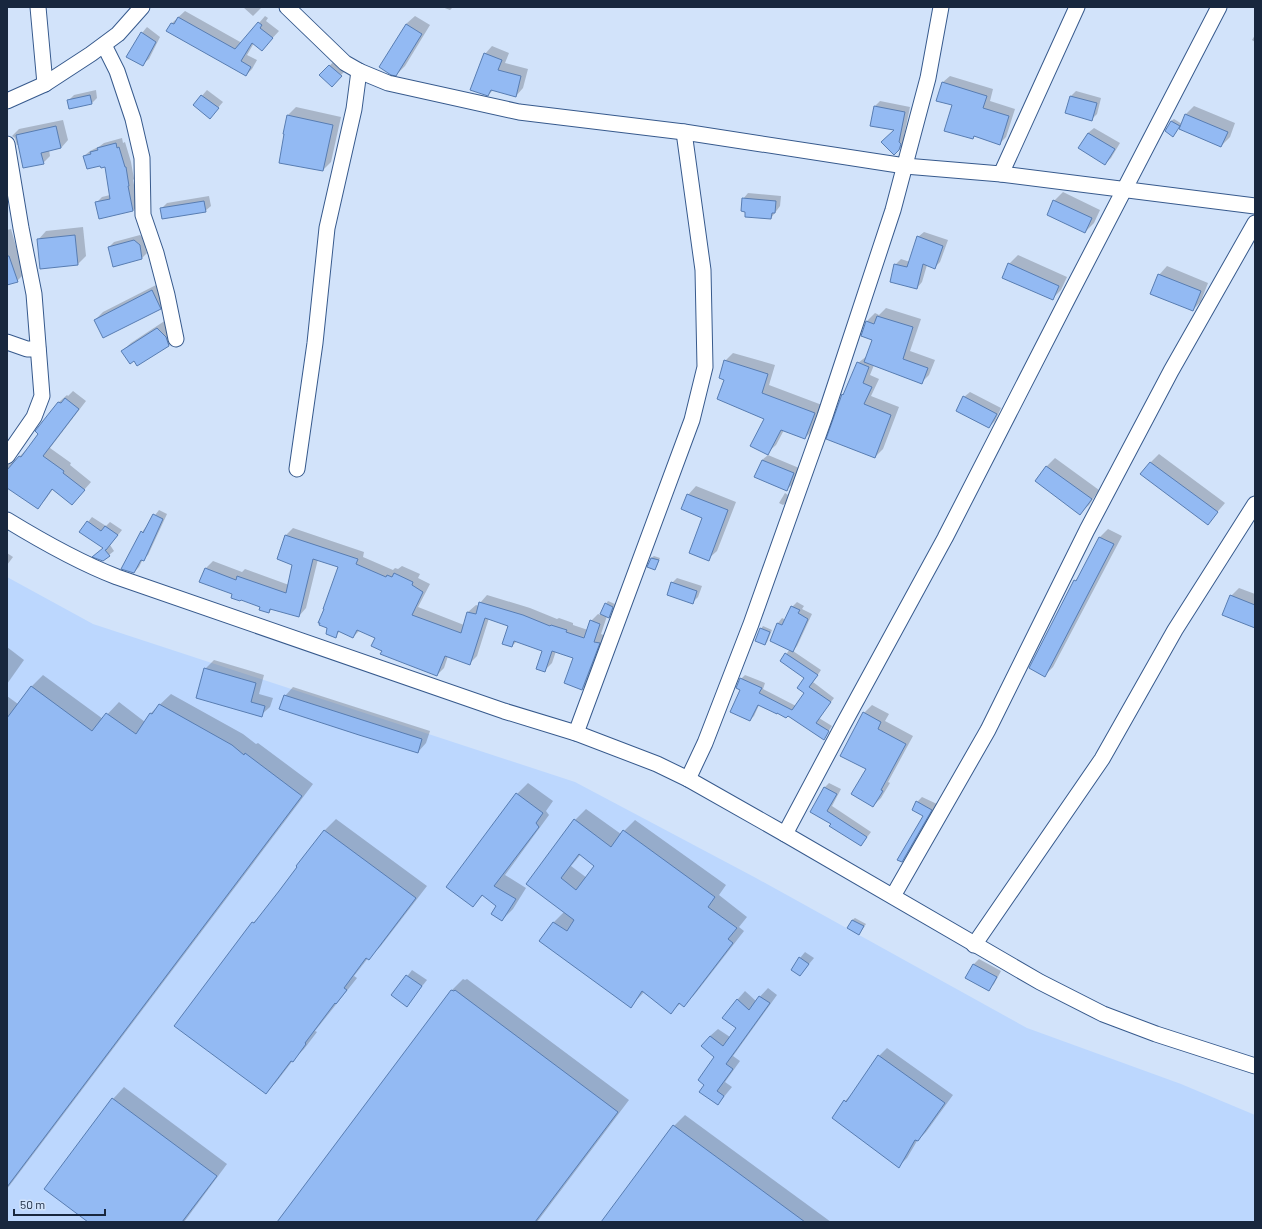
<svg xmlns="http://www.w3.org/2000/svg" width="1262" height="1229" font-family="Barlow,sans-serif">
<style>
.built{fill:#bcd7fe}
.shadow{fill:#0003;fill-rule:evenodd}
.building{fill:#93baf3;stroke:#587db2;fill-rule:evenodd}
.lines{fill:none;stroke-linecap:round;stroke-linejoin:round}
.minor-casing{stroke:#375a8d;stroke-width:17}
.minor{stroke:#fff;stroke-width:15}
</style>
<rect width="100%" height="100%" fill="#d2e3fa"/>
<path class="built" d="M7 577 93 624 575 782 756 878 1027 1028 1181 1084 1255 1115V1222H7Z"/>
<g class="shadow">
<path d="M243 7H262L253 16Z"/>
<path d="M442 7H453L450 10Z"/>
<path d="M185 11 242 43 265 16 268 18 266 21 279 31 268 43H254L247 55 257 60 252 69 246 75 168 31 172 23Z"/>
<path d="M415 16 430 25 405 66 396 75 406 24Z"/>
<path d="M147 27 160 37 149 59 143 64 142 33Z"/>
<path d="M1255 35V42L1252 40Z"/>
<path d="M492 46 509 53 505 63 528 69 523 88 516 96 493 90 488 95 485 54Z"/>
<path d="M335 60 346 70 331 85 321 75Z"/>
<path d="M950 76 993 89 990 101 1015 109 1006 137 999 144 975 136 973 138 953 105 938 100 943 82Z"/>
<path d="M96 90 97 98 92 103 70 108 68 101 74 95Z"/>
<path d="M207 90 223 102 210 117 194 105Z"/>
<path d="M1076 91 1101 98 1097 114 1091 120 1066 112 1071 96Z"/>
<path d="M880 101 910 107 904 136 906 138 905 144 894 154 896 130 875 106Z"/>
<path d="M1194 106 1235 123 1230 137 1221 146 1179 128 1171 121 1174 119 1182 124 1186 114Z"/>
<path d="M296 107 341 117 331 162 323 170 288 115Z"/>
<path d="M63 120 68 140 61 148 49 150 50 156 43 163 19 145H17L15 138 12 136 19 129Z"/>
<path d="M1094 128 1120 143 1111 158 1105 164 1079 148 1088 133Z"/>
<path d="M122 138 123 143 125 142 131 162 134 179 133 180 138 205 133 211 96 203 102 197 110 195 106 166 84 156 90 151 100 146 104 143Z"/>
<path d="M7 189 10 201 7 204Z"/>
<path d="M1063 192 1100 210 1094 223 1085 232 1054 201Z"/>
<path d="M748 193 781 196 780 206 771 218 746 211 743 199Z"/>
<path d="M209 196 211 206 205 211 161 209 167 203Z"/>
<path d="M83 227 86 256 78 264 38 240 46 231Z"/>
<path d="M11 229 24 274 17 281 7 284V230Z"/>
<path d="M924 232 948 240 940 262 935 267 927 265 922 282 917 288 895 265 901 259 910 262 918 237Z"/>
<path d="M140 235 145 240 147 245 145 247 147 253 142 258 109 247 114 242Z"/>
<path d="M1018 255 1067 277 1061 290 1052 299 1009 264Z"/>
<path d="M1167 266 1208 283 1201 301 1193 310 1159 275Z"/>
<path d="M160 283 168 299 160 308 95 320 103 312Z"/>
<path d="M886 308 921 319 910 351 935 360 929 375 921 383 874 365 870 375 879 379 871 396 899 407 883 449 875 457 842 395 845 392 858 363 867 356 874 339 867 321 875 313 879 315Z"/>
<path d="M166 320 177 337 168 345 134 360 122 351 131 343Z"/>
<path d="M733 353 775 365 769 385 822 405 813 430 805 438 784 430 776 445 767 453 766 418 726 379 725 361Z"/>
<path d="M73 391 86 401 50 448 71 463 70 465 91 482 72 504 53 489 45 500 37 508 7 487V454L16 460 27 449H28L59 402 67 395 68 396Z"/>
<path d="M970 392 1001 408 995 421 989 427 964 397Z"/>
<path d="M1159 454 1225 503 1208 523 1150 463Z"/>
<path d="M768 455 799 468 793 484 787 489 756 476 762 460Z"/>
<path d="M1055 458 1099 490 1089 505 1080 513 1046 467Z"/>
<path d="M696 486 736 502 717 551 708 559 704 517 688 495Z"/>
<path d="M785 493 788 495 786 503 783 505 779 503Z"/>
<path d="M159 510 167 514 148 555 143 559 139 567 134 572 142 532Z"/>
<path d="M92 517 106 526 110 522 122 530 110 545 114 551 109 555 94 556 104 548 88 522Z"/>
<path d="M293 528 364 552 363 557 393 570 395 568 398 569 402 566 420 574 418 578 430 584 418 607 464 625 468 612 476 605 479 606 480 603 487 595 530 608 557 619 559 618 573 623V625L588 630 591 621 598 614 601 615 606 604 608 601 615 604 611 614 609 617 607 616 601 634 606 636 589 682 582 689 574 658 556 651 552 663 544 671 543 650 517 641 512 646 509 625 489 618 477 656 470 663 448 656 444 668 437 675 383 651 376 638 360 630 353 637 340 631 335 636 340 566 318 559 306 608 299 616 272 609 269 612 261 606 233 594 206 568 213 561 242 572 245 569 289 585 293 564 278 559 286 535Z"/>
<path d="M1108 529 1122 536 1053 667 1044 676 1075 581 1080 575 1100 537Z"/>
<path d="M7 553 13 557 7 565Z"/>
<path d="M654 556 660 558 657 566 655 569 651 558Z"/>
<path d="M677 578 702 586 698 597 692 603 672 583Z"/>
<path d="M1239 588 1255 594V627L1231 596Z"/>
<path d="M797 602 804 606 802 609 812 614 797 646 793 651 821 670 813 682 834 698 819 718 832 726 824 738 788 715 759 705 754 716 750 720 741 689V679L745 675 765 683 763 689 796 706 805 692V677L781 661 790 649 771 641 778 623 782 618 786 620 792 607Z"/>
<path d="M763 626 772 630 767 642 765 644 761 629Z"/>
<path d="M7 647 24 660 7 684Z"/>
<path d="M214 660 264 675 259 694 273 698 270 707 261 715 205 669Z"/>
<path d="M43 675 103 719 119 702 145 722 151 713 171 694 243 734 256 744 258 743 313 784 7 1189V696L18 704 32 686Z"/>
<path d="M293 687 430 731 426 743 418 752 285 696Z"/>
<path d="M872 705 889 714 885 721 913 736 888 782 890 783 881 798 873 806 867 769 864 713Z"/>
<path d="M528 783 553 801 546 811 549 815 505 875 526 888 513 909 502 920 497 905 483 895 473 906 447 887 517 794Z"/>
<path d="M829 783 841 789 832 806 871 832 861 845 832 824 811 812 824 788Z"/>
<path d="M922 797 937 804 907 856 902 861 924 816 917 802Z"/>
<path d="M586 809 621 834 635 820 726 885 719 895 747 917 739 927 744 931 695 994 684 1005 681 1003 671 1012 644 992 631 1006 553 923 564 912 527 884 575 820ZM581 854 596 866 587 878 571 866Z"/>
<path d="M336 819 427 886 380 947 368 958 354 976 357 978 315 1031 317 1032 304 1049 294 1059 277 1081 266 1093 176 1026 253 923 265 911 298 866H297L325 830Z"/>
<path d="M855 918 866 924 859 934 852 920Z"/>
<path d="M805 952 814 958 800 975V958Z"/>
<path d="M979 959 1001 971 994 984 988 990 966 978 974 964Z"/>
<path d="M412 970 427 980 407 1005 393 995Z"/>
<path d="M463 979 465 980 467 979 629 1100 537 1222H278L452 990Z"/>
<path d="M768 988 777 995 733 1056 740 1061 725 1082 732 1087 718 1104 706 1085 716 1057 710 1036 718 1029 730 1037 737 1027 724 1018 738 999 745 991 756 1001Z"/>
<path d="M887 1048 953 1095 926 1132 917 1141 907 1158 899 1166 845 1101 853 1093 879 1056Z"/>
<path d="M124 1087 227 1164 184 1222H90L113 1099Z"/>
<path d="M685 1115 831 1222H603L674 1126Z"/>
</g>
<g class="building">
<path d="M178 17 235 49 258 22 262 25 260 28 273 38 262 51 252 43 241 61 251 67 246 76 166 31 171 23 174 24Z"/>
<path d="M406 24 422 34 396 76 391 75 379 67Z"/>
<path d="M141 32 156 42 143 66 126 57Z"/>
<path d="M484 53 502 60 498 70 521 76 516 97 491 90 488 96 470 90Z"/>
<path d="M329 65 342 76 332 87 319 75Z"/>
<path d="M942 82 987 96 983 108 1009 116 1000 145 974 136 973 139 944 131 952 105 936 101Z"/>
<path d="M90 95 92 104 69 109 67 100Z"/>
<path d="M201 95 219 108 210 119 193 105Z"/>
<path d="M1070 96 1097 103 1092 121 1065 113Z"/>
<path d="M874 106 905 112 899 142 901 144 899 150 894 155 881 142 894 130 870 126Z"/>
<path d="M1185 114 1228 132 1221 147 1179 129Z"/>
<path d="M287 115 333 125 323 171 279 163 284 134H283Z"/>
<path d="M1171 121 1180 126 1173 137 1165 131Z"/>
<path d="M56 126 61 148 41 153 44 164 23 168 16 135Z"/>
<path d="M1088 133 1115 149 1105 165 1078 148Z"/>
<path d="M116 143 117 148 119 147 125 167H126L129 186H128L133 211 99 219 95 202 110 199 105 167 101 168 100 166 87 169 83 156 91 154 90 152 98 150 97 148Z"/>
<path d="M742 198 776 201 775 213H772L771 219 745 217V212L741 211Z"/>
<path d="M1053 200 1092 218 1085 233 1047 215Z"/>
<path d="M204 201 206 212 162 219 160 208Z"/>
<path d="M75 235 78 265 40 269 37 239Z"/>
<path d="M917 236 943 246 935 269 923 264 917 289 890 282 894 264 907 267Z"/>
<path d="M134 240 140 245 142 259 113 267 108 247Z"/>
<path d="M7 256H9L18 282 7 285Z"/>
<path d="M1008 263 1059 286 1053 300 1002 278Z"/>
<path d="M1158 274 1201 291 1193 311 1150 294Z"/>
<path d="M152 290 161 309 103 338 94 320Z"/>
<path d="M877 316 913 327 903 359 928 368 922 384 864 362 872 340 861 336 866 321 874 324Z"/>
<path d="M157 328 166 337 169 346 137 366 134 361 130 364 121 351Z"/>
<path d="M724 360 768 374 762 393 815 413 805 439 781 430 768 455 750 446 764 419 717 399 724 380 719 378Z"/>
<path d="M857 362 869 367 863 383 872 387 864 404 891 415 875 458 826 439 842 394 843 395Z"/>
<path d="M963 396 997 414 989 428 956 411Z"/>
<path d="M65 398 79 409 43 456 64 471 63 473 85 490 72 505 52 489 38 509 7 488V470L19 456 21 457 38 434 35 431 58 402 61 403Z"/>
<path d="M762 460 794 473 787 491 754 477Z"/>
<path d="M1150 462 1218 512 1208 525 1140 474Z"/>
<path d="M1046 466 1092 499 1080 515 1035 481Z"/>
<path d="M687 494 728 510 709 561 689 553 702 518 681 509Z"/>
<path d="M153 514 163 519 144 561 141 560 134 573 121 569 141 531 143 533Z"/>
<path d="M87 521 101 531 105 526 118 535 106 550H105L110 556 103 561 92 557 103 548 79 532Z"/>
<path d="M285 535 358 559 356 564 386 577 387 575 392 577 394 573 413 582 412 585 423 592 412 615 461 633 467 612 476 614 479 602 523 615 550 626 551 625 567 630 566 632 584 638 590 620 600 624 594 642 600 643 582 690 564 683 573 658 552 651 545 672 536 669 542 651 514 641 512 647 502 644 508 626 485 618 470 665 445 656 437 676 380 654 382 651 371 646 375 638 357 630 353 638 338 631 336 638 326 634 327 628 319 625 320 623H318L324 609H323L338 567 313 559 299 617 270 609 269 613 259 610 260 607 241 600 240 601 231 598 232 594 199 582 205 568 236 580 237 576 286 593 292 565 277 559Z"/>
<path d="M1099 537 1114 544 1045 677 1029 668 1074 580 1076 581Z"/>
<path d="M651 558 659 560 655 570 647 567Z"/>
<path d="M671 582 697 591 693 604 667 595Z"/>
<path d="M1230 595 1255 605V628L1222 615Z"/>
<path d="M605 603 613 607 609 618 600 614Z"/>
<path d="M791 606 800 610 798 613 808 619 793 652 770 641 777 623 782 625Z"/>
<path d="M760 628 770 632 765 645 755 641Z"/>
<path d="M785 653 818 675 809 687 831 702 816 723 829 731 824 740 788 716 786 718 777 713V714L758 705 750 721 730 712 740 690 736 688 740 678 762 688 759 693 792 710 804 693 797 688 804 678 780 661Z"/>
<path d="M204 668 256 683 251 702 265 706 262 717 196 698Z"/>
<path d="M31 686 92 731 106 713 136 734 150 713 152 714 159 704 232 745 244 755 245 753 302 796 7 1187V718Z"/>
<path d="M284 695 422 739 418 753 359 735 279 709Z"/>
<path d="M863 712 881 722 878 729 906 744 881 790 883 791 873 807 851 794 866 769 840 756Z"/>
<path d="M824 787 837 794 827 811 867 837 861 846 829 826 831 824 810 812Z"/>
<path d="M516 793 543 813 536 823 539 827 494 886 516 899 502 921 491 914 496 906 482 895 473 907 446 887Z"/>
<path d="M916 801 932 810 902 862 897 860 923 816 912 810Z"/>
<path d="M574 819 611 847 623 830 715 897 708 907 737 928 728 939 733 943 684 1007 679 1003 671 1014 642 991 631 1008 539 941 553 922 567 931 574 920 526 884ZM579 854 594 866 576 890 561 878Z"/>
<path d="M324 830 416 898 369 960 366 958 344 988 347 990 336 1004 335 1003 305 1043 306 1044 293 1062 291 1061 266 1094 174 1026 252 922 254 923 279 891 297 867 296 866Z"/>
<path d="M852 920 864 926 859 935 847 928Z"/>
<path d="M799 957 809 964 800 976 791 970Z"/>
<path d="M973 964 997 977 989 991 965 978Z"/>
<path d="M406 975 422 986 407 1007 391 995Z"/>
<path d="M451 990 454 991 455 990 618 1112 535 1222H277Z"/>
<path d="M759 996 770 1003 726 1064 733 1069 717 1091 724 1096 718 1105 699 1092 704 1085 698 1080 714 1057 701 1046 710 1036 723 1046 736 1028 722 1018 737 999 749 1010Z"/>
<path d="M878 1055 945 1103 918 1141 915 1140 899 1168 832 1118 844 1100 846 1102Z"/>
<path d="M112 1098 217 1176 182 1222H88L44 1189Z"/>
<path d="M673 1125 805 1222H601Z"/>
</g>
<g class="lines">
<g class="minor-casing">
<g id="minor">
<path d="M38 7 45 84"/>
<path d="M287 7 345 63 359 71 388 83 519 112 684 132 905 166 1001 174 1255 206"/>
<path d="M104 45 117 71 133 119 142 158 143 215 156 253 167 295 176 339"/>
<path d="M7 101 45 84 91 54 118 34 142 7"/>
<path d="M7 144 21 228 34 294 42 396 34 417 7 456"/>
<path d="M1001 174 1077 7"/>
<path d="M7 342 27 349H38"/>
<path d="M297 469 315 343 327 228 354 109 359 71"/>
<path d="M7 520C43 542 78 562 117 577L504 711 576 733 657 764 688 779 785 834 1040 982 1103 1014 1156 1034 1255 1066"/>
<path d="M576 733 692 420 705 367 703 270 684 132"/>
<path d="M688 779 705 743 751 624 825 416 893 210 928 78 941 7"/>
<path d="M785 834 843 725 945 538 1068 298 1219 7"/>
<path d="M893 896 988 730 1087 530 1171 371 1255 223"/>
<path d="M974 945 1102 759 1175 630 1255 504"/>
</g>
</g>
<use href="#minor" class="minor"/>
</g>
<rect width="1262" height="1229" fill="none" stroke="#18273e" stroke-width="16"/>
<path d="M14 1209v6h91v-6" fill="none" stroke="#18273e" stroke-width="2"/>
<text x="20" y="1209" font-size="12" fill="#18273e" stroke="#d2e3fa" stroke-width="3" paint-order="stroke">50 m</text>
</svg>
